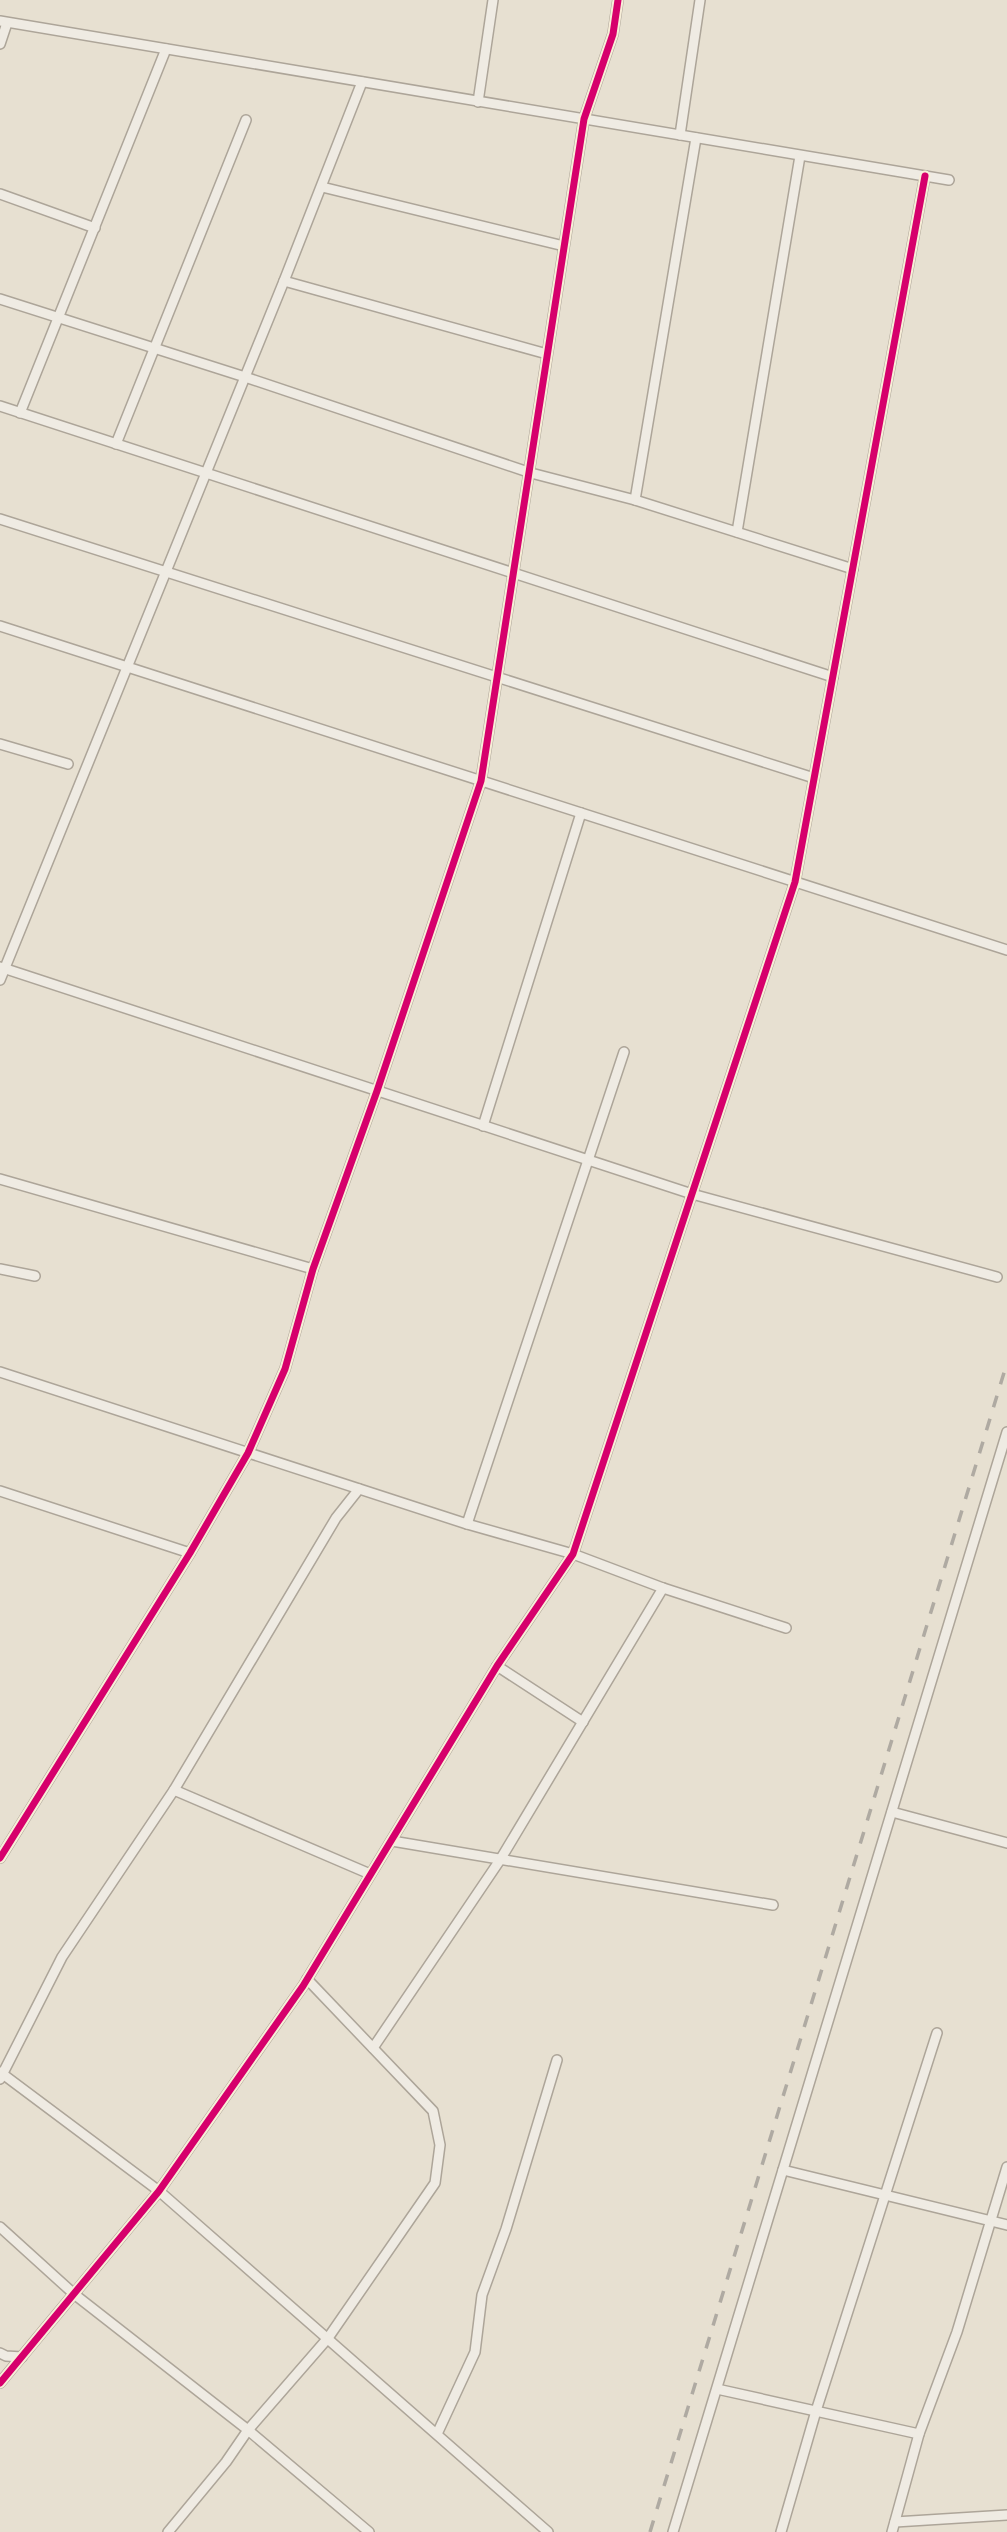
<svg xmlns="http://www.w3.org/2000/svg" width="1007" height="2532" font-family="Literata,serif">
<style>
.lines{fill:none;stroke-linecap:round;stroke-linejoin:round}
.minor-casing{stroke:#ada599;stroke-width:12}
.minor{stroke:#efebe3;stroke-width:9}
.rail{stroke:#afaaa2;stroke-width:3.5;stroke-dasharray:12 12;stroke-linecap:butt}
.cycleway-casing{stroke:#f7eed8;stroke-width:11}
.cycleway{stroke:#d6006c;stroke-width:7}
</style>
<rect width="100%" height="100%" fill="#e7e0d1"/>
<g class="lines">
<g class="minor-casing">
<g id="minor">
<path d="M0 21 949 180"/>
<path d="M0 44 7 23"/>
<path d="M478 102 493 0"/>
<path d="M680 135 700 0"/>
<path d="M322 187 564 246"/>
<path d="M0 194 95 228"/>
<path d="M284 281 547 354"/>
<path d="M0 299 245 377 531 473 635 500 853 569"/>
<path d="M0 406 833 677"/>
<path d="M20 413 166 49"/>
<path d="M116 444 246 120"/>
<path d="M635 500 696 138"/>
<path d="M0 519 814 778"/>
<path d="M737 532 800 156"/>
<path d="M0 626 1007 950"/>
<path d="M0 744 68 764"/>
<path d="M0 967 692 1194 997 1277"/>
<path d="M0 980 284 281 362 82"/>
<path d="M483 1126 581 813"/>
<path d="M0 1179 313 1269"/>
<path d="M0 1269 35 1276"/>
<path d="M0 1372 467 1524 573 1554 663 1588 786 1628"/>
<path d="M0 1491 190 1553"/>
<path d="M467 1524 624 1052"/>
<path d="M497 1666 583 1722"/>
<path d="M174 1790 370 1874"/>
<path d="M892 1812 1007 1843"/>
<path d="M392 1841 773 1905"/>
<path d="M0 1858 190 1553 248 1453 285 1369 313 1269 377 1091 481 781 584 119 613 34 618 0"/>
<path d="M373 2048 500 1860 663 1588"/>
<path d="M0 2072 159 2191 548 2532"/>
<path d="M0 2079 62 1957 174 1790 336 1518 359 1489"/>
<path d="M783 2170 1007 2225"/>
<path d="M0 2227 74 2294 248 2430 369 2532"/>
<path d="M0 2353 6 2356 22 2357"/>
<path d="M0 2383 159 2191 303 1986 497 1666 573 1554 795 882 925 176"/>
<path d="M717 2389 919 2434"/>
<path d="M437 2434 475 2352 482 2295 506 2229 557 2060"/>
<path d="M895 2522 1007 2515"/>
<path d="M168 2532 226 2462 248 2430 328 2338 435 2183 440 2145 433 2111 307 1979"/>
<path d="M673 2532 1007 1432"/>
<path d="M781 2532 816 2411 937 2033"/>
<path d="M892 2532 919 2434 957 2332 1007 2167"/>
</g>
</g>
<use href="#minor" class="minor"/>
<path class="rail" d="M650 2532 1007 1363"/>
<g class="cycleway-casing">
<g id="cycleway">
<path d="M0 1858 190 1553 248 1453 285 1369 313 1269 377 1091 481 781 584 119 613 34 618 0"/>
<path d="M0 2383 159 2191 303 1986 497 1666 573 1554 795 882 925 176"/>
</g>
</g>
<use href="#cycleway" class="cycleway"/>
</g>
</svg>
